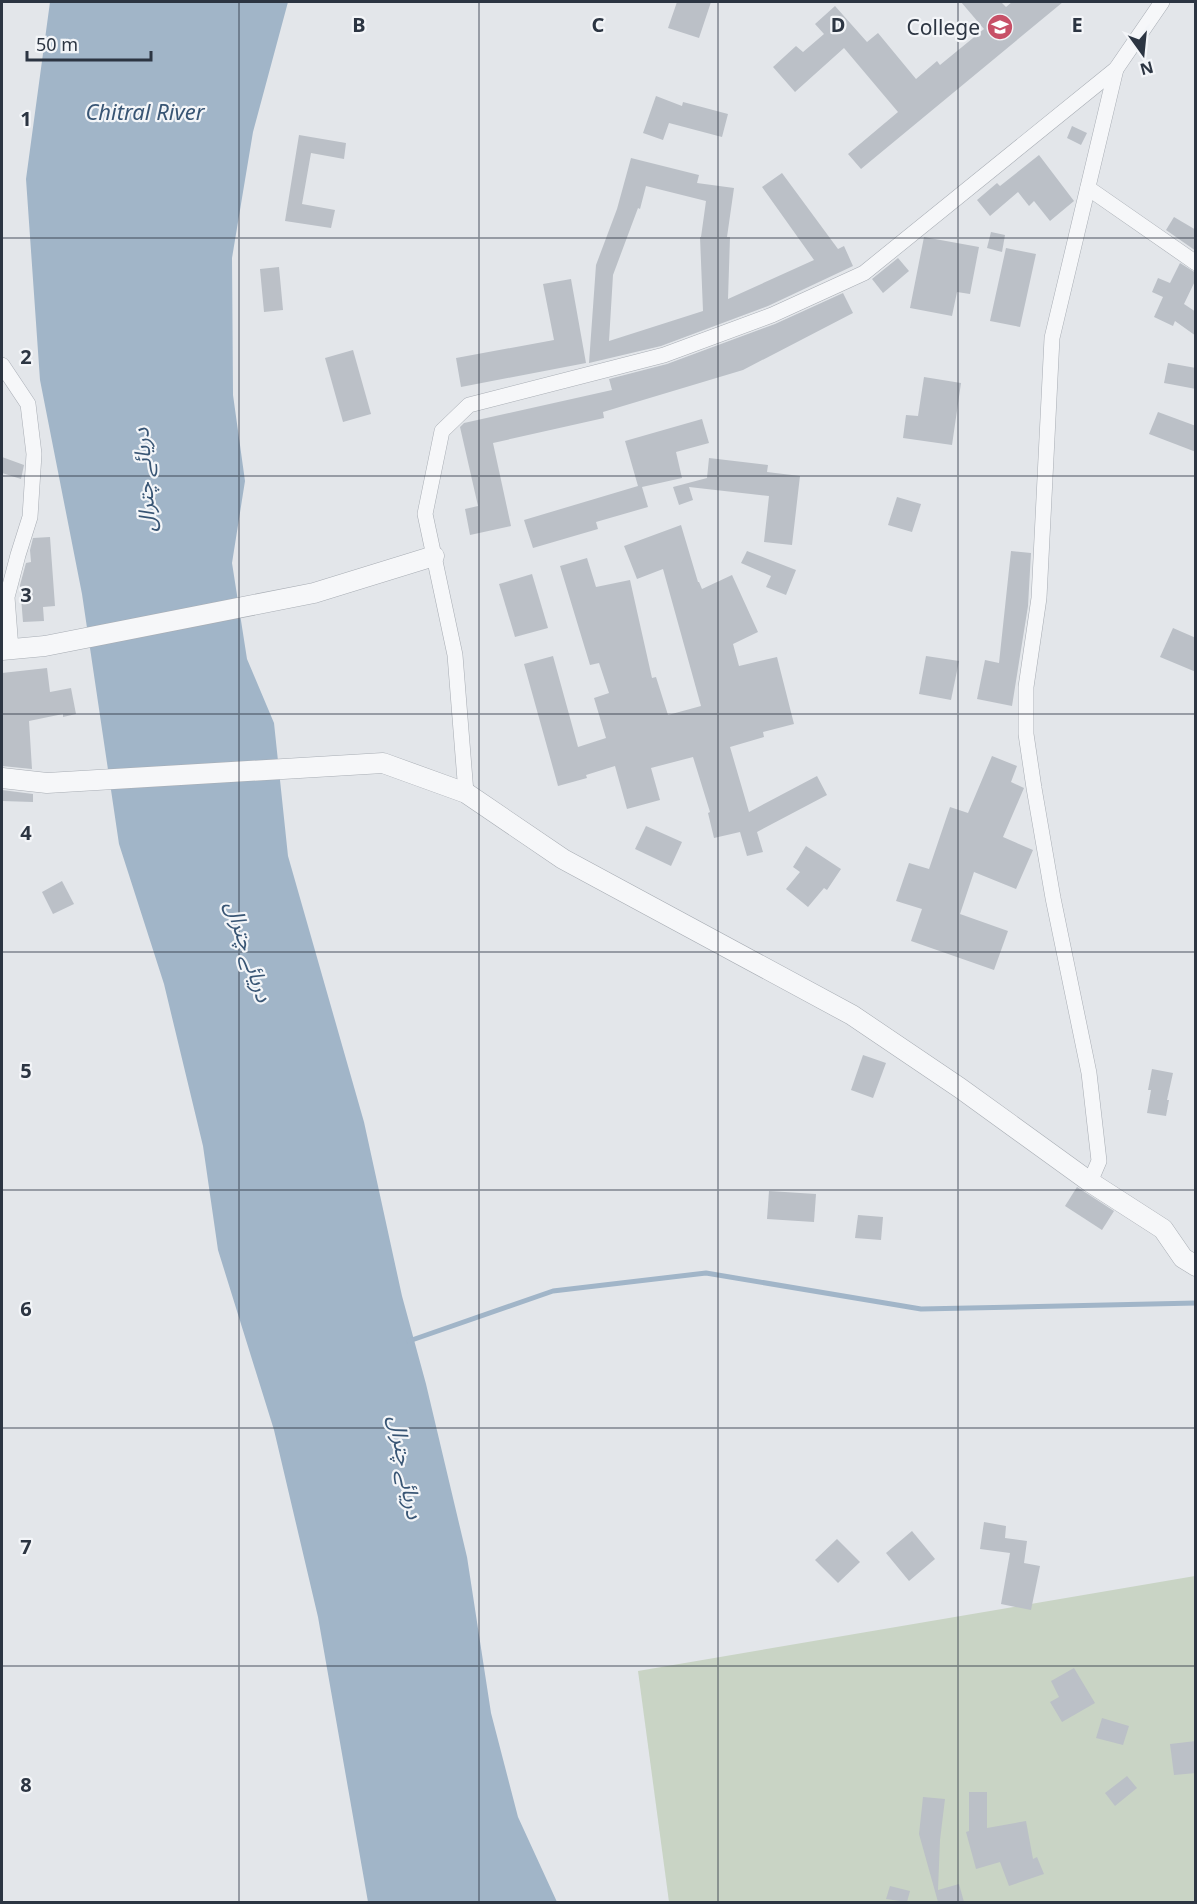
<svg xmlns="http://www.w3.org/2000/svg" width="1197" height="1904" font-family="'Noto Sans','Noto Sans Arabic',sans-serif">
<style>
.green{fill:#c9d4c5}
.water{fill:#a1b5c8}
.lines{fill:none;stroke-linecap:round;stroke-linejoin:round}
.stream{stroke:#a1b5c8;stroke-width:5}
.building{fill:#bbc0c7;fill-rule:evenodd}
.minor-casing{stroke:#a8adb4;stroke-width:16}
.tertiary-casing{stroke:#a8adb4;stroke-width:21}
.minor{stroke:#f6f7f9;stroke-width:15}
.tertiary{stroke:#f6f7f9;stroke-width:20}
.grid{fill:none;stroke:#2c3542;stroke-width:1.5;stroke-opacity:0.55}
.labels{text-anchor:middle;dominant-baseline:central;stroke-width:4.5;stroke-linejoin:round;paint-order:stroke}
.poi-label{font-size:21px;fill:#2c3542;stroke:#f3f5f8;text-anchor:end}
.water-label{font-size:22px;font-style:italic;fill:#385574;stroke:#f3f5f8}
.grid-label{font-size:20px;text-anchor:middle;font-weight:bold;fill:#2c3542;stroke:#f3f5f8;stroke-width:4.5;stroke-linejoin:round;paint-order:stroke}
</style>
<rect width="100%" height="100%" fill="#e3e6ea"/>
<path class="green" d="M1195 1576V1902H669L638 1671Z"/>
<path class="water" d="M50 2H288L253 132 232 258 233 395 245 481 232 563 247 659 274 723 288 856 364 1122 402 1296 426 1384 467 1557 491 1713 518 1817 557 1902H368L318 1617 274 1430 218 1250 203 1146 164 984 119 844 82 594 40 380 26 179Z"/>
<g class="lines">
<path class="stream" d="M409 1341 553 1291 706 1273 921 1309 1196 1303"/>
</g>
<g class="building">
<path d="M677 2H711L699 38 668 28Z"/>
<path d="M961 2H1001L1006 7 1012 2H1063L861 169 848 154 898 112 844 48 795 92 773 67 796 46 803 52 824 34 815 24 835 6 867 42 878 33 916 79 937 61 940 65 984 29Z"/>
<path d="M656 96 682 106 683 102 728 114 722 137 669 123 663 140 643 133Z"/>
<path d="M1072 126 1087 133 1081 145 1067 138Z"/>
<path d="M299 135 346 143 344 159 311 153 302 204 335 210 331 228 285 221Z"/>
<path d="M1039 155 1074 201 1050 221 1034 201 1029 206 1018 192 990 216 977 200 997 183 1000 186Z"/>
<path d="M631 158 699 175 697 183 734 188 727 237H730L728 299 814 260 762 187 782 173 838 249 844 246 853 266 768 306 661 346 589 363 596 265 617 209ZM646 186 706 201 701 237H700L703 311 609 341 613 275 638 208 640 209Z"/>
<path d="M1174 217 1196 230V251L1166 230Z"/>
<path d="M991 232 1005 235 1002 252 987 248Z"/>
<path d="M924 237 979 247 970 294 957 292 952 316 910 308Z"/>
<path d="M1006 248 1036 254 1020 327 990 321Z"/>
<path d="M898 258 909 271 883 293 872 279Z"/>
<path d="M1180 263 1196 273V279L1184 304 1196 312V336L1175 321 1173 326 1154 317 1163 297 1152 292 1158 278 1170 283Z"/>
<path d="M279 267 283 310 264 312 260 269Z"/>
<path d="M571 279 586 363 461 387 456 358 554 340 543 284Z"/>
<path d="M843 293 853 313 743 370 603 412 604 418 493 443 511 526 470 535 465 509 478 506 460 427 464 423 612 390 609 379 667 364 775 324Z"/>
<path d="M353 350 371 414 343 422 325 358Z"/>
<path d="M1168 363 1196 368V389L1164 383Z"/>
<path d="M924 377 961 383 952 445 903 438 906 415 918 416Z"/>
<path d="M1158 412 1196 426V452L1149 434Z"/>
<path d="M702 419 709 443 676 452 682 478 642 487 648 507 596 522 598 529 533 548 524 520 638 486 625 441Z"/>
<path d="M2 457 24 465 21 479 2 473Z"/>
<path d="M709 458 768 465 767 472 800 476 792 545 764 542 769 496 689 487 693 500 679 505 673 487 707 478Z"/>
<path d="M897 497 921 504 912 532 888 525Z"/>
<path d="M681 525 698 582H699L702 589 732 575 758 632 733 644 739 666 777 657 794 724 763 732 764 737 730 747 749 812 817 776 827 795 757 832 763 852 747 856 740 832 714 838 708 813 710 812 693 757 651 768 660 800 627 809 615 766 586 775 587 778 558 786 524 664 553 656 578 747 606 738 594 698 609 693 599 663 590 665 560 566 587 558 596 587 630 580 652 678 656 677 668 715 701 706 663 569 637 579 624 546Z"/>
<path d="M50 537 55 606 43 607 44 621 23 622 20 585 26 563 31 562 30 550 33 538Z"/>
<path d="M747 551 796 570 786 595 766 587 771 576 741 563Z"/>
<path d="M1011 551 1031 553 1028 606 1012 706 977 699 985 660 999 663Z"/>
<path d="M532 574 548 628 515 637 499 584Z"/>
<path d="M1173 628 1196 638V672L1160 657Z"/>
<path d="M926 656 959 661 951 700 919 694Z"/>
<path d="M47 668 50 692 71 688 76 714 63 717V714L29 721 32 769 2 766V673Z"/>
<path d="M992 756 1017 766 1011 782 1024 788 1003 837 1033 850 1016 889 974 872 960 914 1008 931 994 970 911 941 922 909 896 901 909 863 929 869 950 807 968 813Z"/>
<path d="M2 790 33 794V802L2 801Z"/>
<path d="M646 826 682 842 671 866 635 849Z"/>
<path d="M806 846 841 869 827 890 824 888 808 907 786 889 800 872 793 867Z"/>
<path d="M62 881 74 904 53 914 42 892Z"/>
<path d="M863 1055 886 1063 873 1098 851 1090Z"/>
<path d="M1152 1069 1173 1073 1167 1100H1169L1166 1116 1147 1113 1151 1090H1148Z"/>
<path d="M1077 1187 1114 1211 1102 1230 1065 1206Z"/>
<path d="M769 1191 816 1194 814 1222 767 1219Z"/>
<path d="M858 1215 883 1217 881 1240 855 1238Z"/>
<path d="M984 1522 1006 1526 1005 1538 1027 1541 1024 1563 1040 1566 1031 1610 1001 1604 1010 1553 980 1549Z"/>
<path d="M912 1531 935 1559 909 1581 886 1553Z"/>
<path d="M837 1539 860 1562 838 1583 815 1560Z"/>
<path d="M1074 1668 1095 1703 1062 1722 1050 1702 1059 1697 1051 1681Z"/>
<path d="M1102 1718 1129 1726 1123 1745 1096 1738Z"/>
<path d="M1196 1741V1773L1174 1775 1170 1744Z"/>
<path d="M1127 1776 1137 1788 1115 1806 1105 1793Z"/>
<path d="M969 1792H987V1828L1026 1821 1033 1859 1037 1857 1044 1874 1009 1886 1000 1862 976 1869 966 1832 969 1831Z"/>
<path d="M923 1797 945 1799 940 1840 938 1890 959 1884 964 1902H938L919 1834Z"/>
<path d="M890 1886 910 1891 907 1902 886 1899Z"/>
</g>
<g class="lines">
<g class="minor-casing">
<g id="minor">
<path d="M1088 188 1196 263"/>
<path d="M2 365 28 404 34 454 30 517 18 555 7 597 11 649"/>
<path d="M466 793 455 655 425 514 442 431 469 405 664 355 772 315 864 273 1116 69 1162 2"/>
<path d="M1090 1182 1099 1161 1089 1073 1053 898 1034 788 1026 734V687L1039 598 1052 338 1116 69"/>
</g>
</g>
<g class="tertiary-casing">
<g id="tertiary">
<path d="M2 650 45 646 314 593 434 556"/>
<path d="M2 778 47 783 383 763 466 793 563 859 852 1015 960 1088 1090 1182 1163 1229 1183 1258 1196 1266"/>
</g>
</g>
<use href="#minor" class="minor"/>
<use href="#tertiary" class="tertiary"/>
</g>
<path class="grid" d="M239 2V1902M479 2V1902M718 2V1902M958 2V1902M2 238H1196M2 476H1196M2 714H1196M2 952H1196M2 1190H1196M2 1428H1196M2 1666H1196"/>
<defs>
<g id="university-disc" transform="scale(1.35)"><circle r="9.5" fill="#c75067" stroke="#f3f5f8"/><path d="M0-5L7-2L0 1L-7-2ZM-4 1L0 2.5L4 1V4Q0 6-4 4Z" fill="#fff"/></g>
</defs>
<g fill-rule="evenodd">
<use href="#university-disc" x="1000" y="27"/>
</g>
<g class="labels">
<g class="poi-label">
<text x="980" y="27">College</text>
</g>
<g class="water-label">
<text x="145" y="111">Chitral River</text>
<text transform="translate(143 480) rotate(-94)">دریائے چترال</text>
<text transform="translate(250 951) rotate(72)">دریائے چترال</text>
<text transform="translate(407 1467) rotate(80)">دریائے چترال</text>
</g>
</g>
<g class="grid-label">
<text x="359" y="32">B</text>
<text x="598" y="32">C</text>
<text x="838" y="32">D</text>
<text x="1077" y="32">E</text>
<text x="26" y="126">1</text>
<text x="26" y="364">2</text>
<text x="26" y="602">3</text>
<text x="26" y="840">4</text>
<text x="26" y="1078">5</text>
<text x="26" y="1316">6</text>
<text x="26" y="1554">7</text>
<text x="26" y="1792">8</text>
</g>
<rect width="1197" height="1904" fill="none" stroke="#2c3542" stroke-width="6"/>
<g transform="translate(1143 54) rotate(165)" stroke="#f3f5f8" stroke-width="4.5" paint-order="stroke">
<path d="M0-4.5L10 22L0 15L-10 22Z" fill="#2c3542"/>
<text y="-9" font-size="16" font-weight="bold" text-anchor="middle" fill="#2c3542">N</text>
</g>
<path d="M27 51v9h124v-9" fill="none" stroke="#2c3542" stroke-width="3"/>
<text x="36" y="51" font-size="18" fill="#2c3542" stroke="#f3f5f8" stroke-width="4.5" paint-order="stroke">50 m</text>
</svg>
